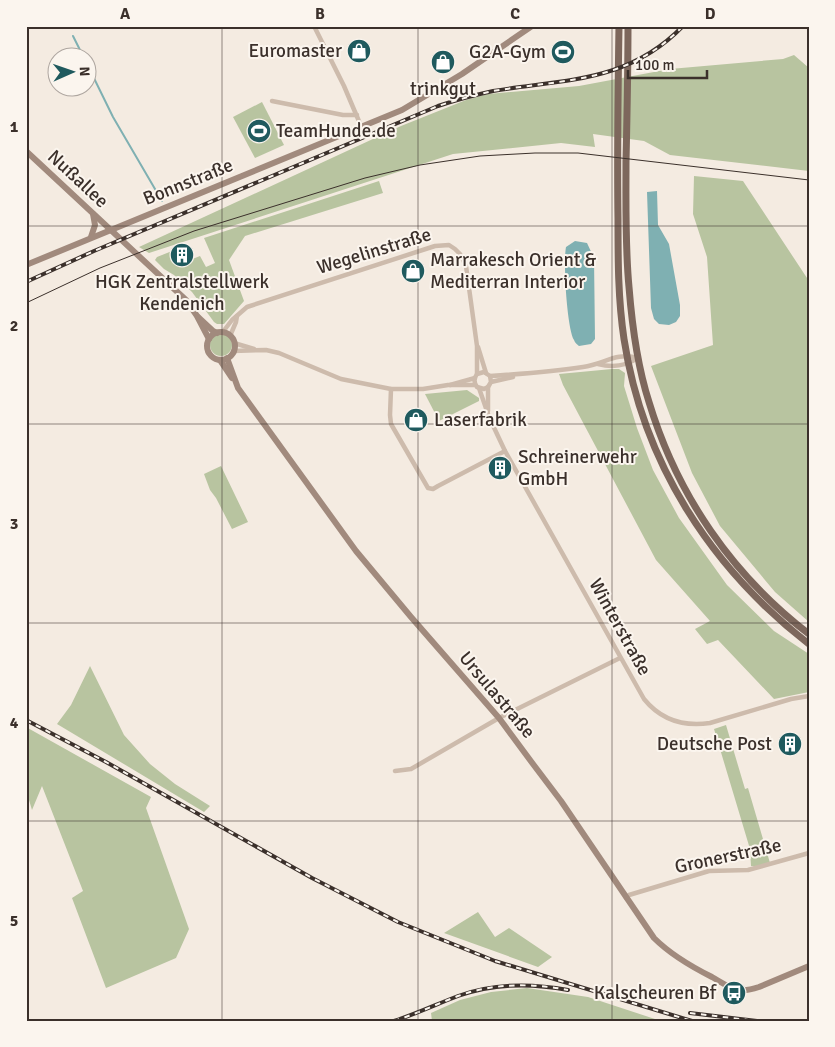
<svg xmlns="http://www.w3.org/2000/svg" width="835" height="1047" font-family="Signika,sans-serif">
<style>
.green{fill:#b8c4a0}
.water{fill:#7fb0b2}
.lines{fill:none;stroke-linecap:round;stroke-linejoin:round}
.stream{stroke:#7fb0b2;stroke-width:2}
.street{stroke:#cdbbac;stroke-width:4.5}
.secondary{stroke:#a18a7d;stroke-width:6}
.primary{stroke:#7d675c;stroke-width:7}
.tram{stroke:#3b302b;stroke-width:1}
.rail-casing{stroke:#3b302b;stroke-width:4}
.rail{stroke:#fbf5ee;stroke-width:2;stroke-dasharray:5.5;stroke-linecap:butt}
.grid{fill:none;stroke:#3b302b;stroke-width:1;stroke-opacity:0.55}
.labels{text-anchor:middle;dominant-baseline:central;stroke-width:4;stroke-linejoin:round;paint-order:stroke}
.poi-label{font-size:19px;fill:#3b302b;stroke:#fbf5ee;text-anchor:end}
.street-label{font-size:19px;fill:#3b302b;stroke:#fbf5ee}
.neatline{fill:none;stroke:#3b302b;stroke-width:2}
.grid-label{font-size:16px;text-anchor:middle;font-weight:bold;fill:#3b302b}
</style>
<rect width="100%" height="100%" fill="#f4ebe1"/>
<g class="green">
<path d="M794 55 809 68V171L670 155 644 141 593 134 595 147 561 143 453 154 149 253 139 247 401 126 466 100 488 94 579 86 670 69 783 59Z"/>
<path d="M262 102 284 145 255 158 233 117Z"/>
<path d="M694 176 743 181 809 281V622L775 592 720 526 692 473 651 366 713 345 707 257 693 214Z"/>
<path d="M379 181 383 193 245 236 229 260 244 301 224 324H217L214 322 192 292 174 275 164 269 155 260 157 257 172 251 180 264 200 256 206 267 215 263 204 238Z"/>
<circle cx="221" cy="345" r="11"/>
<path d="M612 369H619L625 373 624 386 637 428 653 470 679 518 727 585 774 631 809 654V692L774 699 718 640 707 644 695 629 710 621 656 560 563 385 559 374Z"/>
<path d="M467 390 479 398V401L439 421 425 394Z"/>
<path d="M221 466 248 522 232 529 216 498 210 490 204 474Z"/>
<path d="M90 666 124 735 150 764 175 784 210 806 204 812 57 724 71 705Z"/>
<path d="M726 725 745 789 748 788 770 863 760 866H751L750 849 714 729Z"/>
<path d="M26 727 151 797 146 808 189 929 176 958 106 988 72 898 83 891 42 786 32 810 26 790Z"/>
<path d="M478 912 495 937 509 928 552 957 538 967 444 933Z"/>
<path d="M527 988 588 997 661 1021H432L431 1013 460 1000 491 992Z"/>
</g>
<g class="water">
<path d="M657 191 658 225 669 244 680 305V316L676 322 669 325 659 324 654 319 651 308 647 192Z"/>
<path d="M575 241 587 243 594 258 595 339 591 344 579 346C577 344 575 343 574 340 567 328 563 263 566 247Z"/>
</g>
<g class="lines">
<g class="stream">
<path d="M73 36 84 58"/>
<path d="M88 66 113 117 162 201"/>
</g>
<g class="street">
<path d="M314 26 344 86 361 126"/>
<path d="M272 101 343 115H357"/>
<path d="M222 333 232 320 247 307 435 246 449 245 455 249 460 254 466 266 477 346V374"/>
<path d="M230 336 236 322 237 316"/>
<path d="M234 343 254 349"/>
<path d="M478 347 486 373"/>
<path d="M233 351 266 350 279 353 341 379 391 389H423L448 385H475"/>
<path d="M598 364C613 368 626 366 638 358"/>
<path d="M490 376C521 374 552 372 583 367 605 364 615 352 638 358"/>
<path d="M491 382 490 376 484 372 477 374C474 378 473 382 477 387L484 389 488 387 491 382 513 377"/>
<path d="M450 385 475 378"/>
<path d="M479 388 489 417 505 451 644 699C661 720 683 727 710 723L791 699 809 696"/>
<path d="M391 389 390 415 391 424 428 488 433 489 438 486 505 451"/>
<path d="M488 411V387"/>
<path d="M395 771 411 769 499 718 620 658"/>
<path d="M626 898 629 895 709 871 748 870 809 853"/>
</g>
<g class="secondary">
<path d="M26 151 186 300 197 316 209 339"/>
<path d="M91 237 95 225 93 214"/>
<path d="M26 265 402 110 462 74 532 26"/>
<path d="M198 317 213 331 217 333"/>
<circle cx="221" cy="346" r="14"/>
<path d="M227 358 238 388 356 551 411 617 499 718 533 764 561 801 654 938C671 955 690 966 712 977 721 982 730 989 740 990 747 991 753 989 759 987L809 966"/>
<path d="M220 360 232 378"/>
</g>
<g class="primary">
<path d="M619 26C618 90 617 154 618 219 618 259 618 299 624 339 643 463 711 568 809 644"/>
<path d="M628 26C628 72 627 117 626 162 626 204 625 245 629 287 632 325 637 365 649 402 677 495 732 575 809 634"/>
</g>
<path class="tram" d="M26 303 100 268 194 231 365 178 420 165 480 156 535 153H578L809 180"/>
<g class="rail-casing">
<g id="rail">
<path d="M26 282 94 251 438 106C456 100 475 95 493 91 565 79 628 83 683 26"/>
<path d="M26 720 106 762 312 878 398 922 495 961 692 1021"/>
<path d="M690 1013 757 1021"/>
<path d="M394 1021C416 1014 437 1004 458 996 494 983 531 983 568 990"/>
</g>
</g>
<use href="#rail" class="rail"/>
</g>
<path class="grid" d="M222 26V1021M418 26V1021M612 26V1021M26 226H809M26 424H809M26 623H809M26 821H809"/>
<defs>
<g id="shop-disc" transform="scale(1.25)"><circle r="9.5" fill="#1f5a5e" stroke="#fbf5ee"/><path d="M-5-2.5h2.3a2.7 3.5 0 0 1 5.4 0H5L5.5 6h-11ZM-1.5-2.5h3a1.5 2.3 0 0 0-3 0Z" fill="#fff"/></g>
<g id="stadium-disc" transform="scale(1.25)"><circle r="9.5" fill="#1f5a5e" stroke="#fbf5ee"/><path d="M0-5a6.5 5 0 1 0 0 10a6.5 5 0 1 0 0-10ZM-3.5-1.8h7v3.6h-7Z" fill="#fff"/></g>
<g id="building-disc" transform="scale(1.25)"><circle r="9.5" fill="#1f5a5e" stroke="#fbf5ee"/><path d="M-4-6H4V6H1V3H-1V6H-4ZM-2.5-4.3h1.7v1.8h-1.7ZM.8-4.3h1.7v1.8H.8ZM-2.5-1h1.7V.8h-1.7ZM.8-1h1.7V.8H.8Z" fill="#fff"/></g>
<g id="bus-disc" transform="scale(1.25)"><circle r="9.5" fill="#1f5a5e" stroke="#fbf5ee"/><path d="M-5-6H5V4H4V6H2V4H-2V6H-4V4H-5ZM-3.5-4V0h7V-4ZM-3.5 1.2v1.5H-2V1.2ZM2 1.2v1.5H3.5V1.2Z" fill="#fff"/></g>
</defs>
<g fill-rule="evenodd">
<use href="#shop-disc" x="359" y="51"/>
<use href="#stadium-disc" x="563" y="52"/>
<use href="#shop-disc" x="443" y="62"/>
<use href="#stadium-disc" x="259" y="131"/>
<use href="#building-disc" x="182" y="255"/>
<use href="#shop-disc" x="413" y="271"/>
<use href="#shop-disc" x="416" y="420"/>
<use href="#building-disc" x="500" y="468"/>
<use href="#building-disc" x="790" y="744"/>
<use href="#bus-disc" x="734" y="993"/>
</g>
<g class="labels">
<g class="poi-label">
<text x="342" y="51">Euromaster</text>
<text x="546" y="52">G2A-Gym</text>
<text x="443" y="89" text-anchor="middle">trinkgut</text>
<text x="276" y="131" text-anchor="start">TeamHunde.de</text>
<text x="430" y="260" text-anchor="start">Marrakesch Orient &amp;<tspan x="430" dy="22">Mediterran Interior</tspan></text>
<text x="182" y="282" text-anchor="middle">HGK Zentralstellwerk<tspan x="182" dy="22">Kendenich</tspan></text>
<text x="434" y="420" text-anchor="start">Laserfabrik</text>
<text x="518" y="457" text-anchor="start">Schreinerwehr<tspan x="518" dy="22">GmbH</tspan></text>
<text x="772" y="744">Deutsche Post</text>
<text x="716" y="993">Kalscheuren Bf</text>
</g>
<g class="street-label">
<text transform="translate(78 179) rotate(43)">Nußallee</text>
<text transform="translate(188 182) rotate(-22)">Bonnstraße</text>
<text transform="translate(374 251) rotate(-17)">Wegelinstraße</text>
<text transform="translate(620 627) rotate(61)">Winterstraße</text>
<text transform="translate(497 695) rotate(50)">Ursulastraße</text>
<text transform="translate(728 856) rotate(-12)">Gronerstraße</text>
</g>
</g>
<rect width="835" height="1047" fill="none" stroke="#fbf5ee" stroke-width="55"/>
<g transform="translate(72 72) rotate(88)"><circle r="24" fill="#fbf5ee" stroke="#aea6a0"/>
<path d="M0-4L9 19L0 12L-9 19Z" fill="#1f5a5e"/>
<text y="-8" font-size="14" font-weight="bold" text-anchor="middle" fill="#3b302b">N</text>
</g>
<path d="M628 70v8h79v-8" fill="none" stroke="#3b302b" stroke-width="2.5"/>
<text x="635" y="70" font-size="15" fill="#3b302b" stroke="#fbf5ee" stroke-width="4" paint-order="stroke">100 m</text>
<rect x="28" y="28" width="780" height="992" class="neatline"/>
<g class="grid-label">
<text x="125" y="19">A</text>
<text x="320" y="19">B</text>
<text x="515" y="19">C</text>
<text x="710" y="19">D</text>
<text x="14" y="132">1</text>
<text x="14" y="331">2</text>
<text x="14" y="529">3</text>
<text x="14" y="728">4</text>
<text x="14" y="926">5</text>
</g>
</svg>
